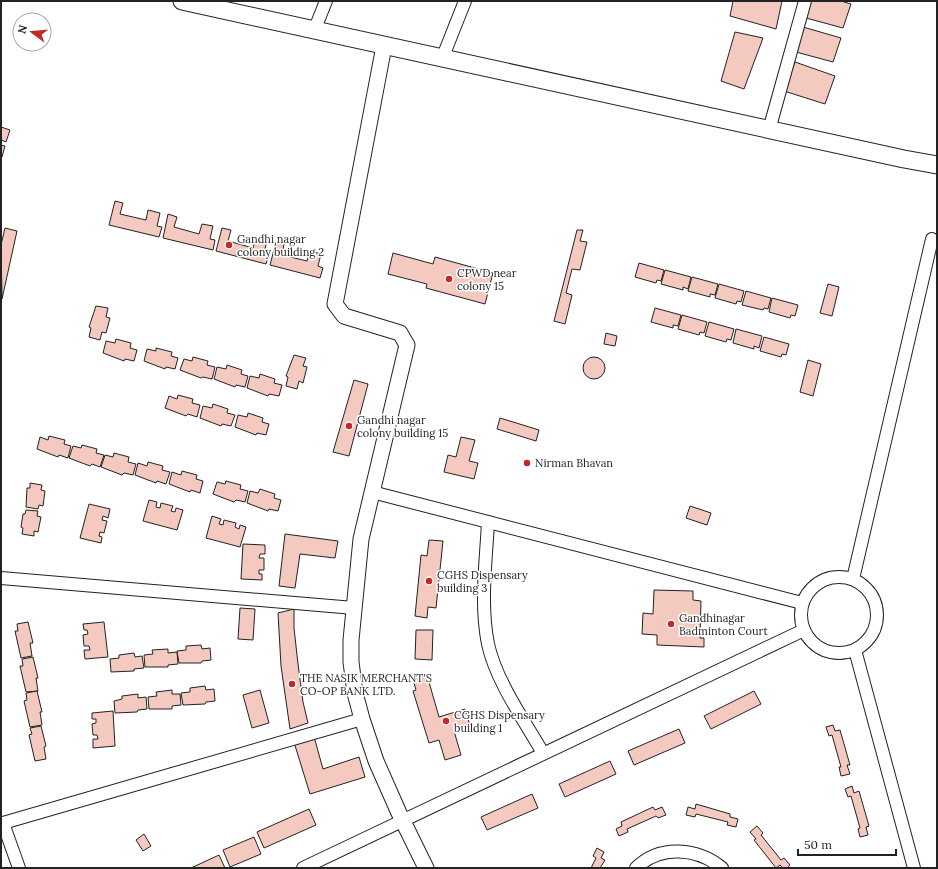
<svg xmlns="http://www.w3.org/2000/svg" width="938" height="869" font-family="Lora,serif">
<style>
.building{fill:#f3c9c0;stroke:#222}
.lines{fill:none;stroke-linecap:round;stroke-linejoin:round}
.minor-casing{stroke:#222;stroke-width:14}
.tertiary-casing{stroke:#222;stroke-width:17}
.secondary-casing{stroke:#222;stroke-width:19}
.minor{stroke:#fff;stroke-width:12}
.tertiary{stroke:#fff;stroke-width:15}
.secondary{stroke:#fff;stroke-width:17}
.poi-dot{fill:#c62828;stroke:#fff;stroke-width:1.5}
.labels{text-anchor:middle;dominant-baseline:central;stroke-width:3;stroke-linejoin:round;paint-order:stroke}
.poi-label{font-size:11px;fill:#222;stroke:#fff;text-anchor:start}
</style>
<rect width="100%" height="100%" fill="#fff"/>
<g class="building">
<path d="M733 1H782L776 29 730 16Z"/>
<path d="M811 1H841L851 4 843 28 806 18Z"/>
<path d="M803 27 841 38 833 62 796 52Z"/>
<path d="M735 32 763 38 744 89 721 81Z"/>
<path d="M795 62 835 76 825 104 784 91Z"/>
<path d="M1 127 10 130 6 142 1 140Z"/>
<path d="M1 145 5 146 2 157H1Z"/>
<path d="M115 201 123 203 120 214 146 220 148 210 160 213 157 226 162 227 159 237 109 225Z"/>
<path d="M168 214 177 217 174 227 199 234 202 224 213 226 210 239 215 240 213 250 163 238Z"/>
<path d="M5 228 17 231 2 299 1 245Z"/>
<path d="M222 228 231 230 228 241 253 248 256 238 267 241 264 253 269 254 266 264 216 251Z"/>
<path d="M577 230H583L580 241 587 242 580 270 572 269 566 293 572 295 565 324 554 321Z"/>
<path d="M276 242 284 244 282 255 307 261 310 251 321 254 318 266 323 268 320 278 270 265Z"/>
<path d="M393 253 433 264 435 257 493 273 485 304 426 288 427 284 388 274Z"/>
<path d="M639 263 664 270 661 281 657 280 656 283 635 277Z"/>
<path d="M665 270 691 277 688 289 683 287V290L661 284Z"/>
<path d="M692 277 718 284 715 295 710 294V297L688 291Z"/>
<path d="M719 284 744 291 741 302 737 301 736 304 715 298Z"/>
<path d="M828 284 839 287 832 316 820 313Z"/>
<path d="M746 291 771 298 768 309 764 308 763 310 742 305Z"/>
<path d="M772 298 798 305 795 316 791 315 790 318 769 312Z"/>
<path d="M96 306 108 308 106 317 110 318 106 333 102 332 100 340 89 337 91 328 89 327Z"/>
<path d="M655 308 681 315 678 326 673 325V328L651 322Z"/>
<path d="M682 315 707 322 704 333 700 332 699 335 678 329Z"/>
<path d="M709 322 734 329 731 340 727 339 726 342 705 336Z"/>
<path d="M736 329 762 336 759 348 754 346V349L733 343Z"/>
<path d="M606 333 617 336 615 346 604 344Z"/>
<path d="M764 337 789 344 786 355 782 354 781 357 760 351Z"/>
<path d="M116 339 131 343 130 348 137 350 134 361 125 359 124 361 103 353 106 341 115 343Z"/>
<path d="M156 348 172 352 171 356 178 358 175 369 166 367 165 369 144 361 147 349 156 351Z"/>
<path d="M294 355 306 358 303 366 307 367 303 383 299 381 297 389 286 386 288 377 286 376Z"/>
<path d="M193 357 208 361 207 365 215 367 212 379 203 377 201 378 180 370 184 359 192 361Z"/>
<circle cx="594" cy="368" r="11"/>
<path d="M808 360 821 364 813 396 800 392Z"/>
<path d="M227 365 242 370 241 374 248 376 245 387 236 385 235 387 214 379 217 367 226 369Z"/>
<path d="M260 374 275 379 274 383 282 385 279 396 269 394 268 396 247 388 250 376 259 378Z"/>
<path d="M354 380 368 384 349 456 333 452Z"/>
<path d="M178 395 193 399 192 403 200 405 197 417 188 414 186 416 165 408 169 396 177 399Z"/>
<path d="M213 404 228 409 227 413 235 415 231 426 222 424 221 426 200 418 203 406 212 408Z"/>
<path d="M248 413 263 418 262 422 269 424 266 435 257 433 256 435 235 427 238 415 247 417Z"/>
<path d="M500 418 539 430 536 441 497 429Z"/>
<path d="M49 436 65 440 64 444 71 446 68 458 59 455 58 457 37 449 40 437 48 440Z"/>
<path d="M461 437 475 440 469 461 478 463 474 479 444 472 448 455 456 457Z"/>
<path d="M82 445 97 449 96 453 104 455 100 467 92 464 90 466 69 458 73 446 81 448Z"/>
<path d="M114 453 129 457 128 462 136 464 133 475 124 473 122 475 101 467 105 455 113 457Z"/>
<path d="M148 462 163 466 162 470 170 472 166 484 157 481 156 483 135 475 138 463 147 466Z"/>
<path d="M182 471 197 475 196 479 203 481 200 493 191 490 190 492 169 484 172 472 181 475Z"/>
<path d="M226 481 241 485 240 489 248 491 245 502 236 500 234 502 213 494 217 482 225 484Z"/>
<path d="M30 483 42 485 41 490 45 491 43 506 39 505 38 509 26 507 27 488H30Z"/>
<path d="M260 489 275 494 274 498 281 500 278 511 269 509 268 511 247 503 250 491 258 493Z"/>
<path d="M149 500 157 502 156 507 160 508 161 503 173 506 171 511 175 512 176 508 183 510 177 530 143 521Z"/>
<path d="M89 504 110 509 108 518 103 516 102 520 107 521 104 533 100 532 99 536 102 537 101 543 80 538Z"/>
<path d="M690 506 711 513 707 525 686 518Z"/>
<path d="M26 510 38 511 37 516 41 517 38 532 34 531V536L22 534 23 528 21 527 23 514H25Z"/>
<path d="M212 516 221 519 219 524 223 525 224 520 236 523 235 527 239 529 240 525 246 527 240 547 206 538Z"/>
<path d="M285 534 338 541 335 558 300 554 295 588 279 586Z"/>
<path d="M429 540 443 541 436 608 428 607 427 618 415 616 421 555 427 556Z"/>
<path d="M243 544 265 545V554H260L259 558H264V570H259V574H262V580L241 579Z"/>
<path d="M654 590 693 591V600L701 601 700 638H704V647L657 645V635L642 634 643 613 653 614Z"/>
<path d="M240 608 255 609 253 640 238 639Z"/>
<path d="M294 609V628L298 664 303 702 308 723 290 729 281 666 278 613Z"/>
<path d="M28 622 33 643H30L32 656 21 658 15 631H18L17 624Z"/>
<path d="M104 622 108 657 85 659 84 650H90L89 646H84L83 635 88 634 87 630H84L83 624Z"/>
<path d="M416 630H433L432 660 415 659Z"/>
<path d="M201 645 202 649 210 648 211 660 202 661 201 663H179L177 651 186 650V646Z"/>
<path d="M168 649V653L177 652 178 664 168 665V667H145L144 655 153 654 152 650Z"/>
<path d="M134 653 135 657 142 656 144 668 134 669V671L111 672 110 659 119 658V655Z"/>
<path d="M33 657 38 678H36L38 691 26 692 20 666H23L22 659Z"/>
<path d="M427 675 439 717 465 709 470 726 454 731 461 755 445 760 439 740 429 743 413 691 416 690 413 679Z"/>
<path d="M205 686 206 690 214 689 215 701 206 702 205 704 183 705 181 693 190 692V688Z"/>
<path d="M172 690V694H180L181 705 172 706V709H149L148 697 157 696 156 692Z"/>
<path d="M260 690 269 723 252 728 243 695Z"/>
<path d="M37 691 42 712H40L42 725 30 727 24 701 27 700 26 693Z"/>
<path d="M754 691 761 704 711 729 704 716Z"/>
<path d="M138 694V698L146 697 147 709 138 710 137 712 115 713 114 701 122 699V696Z"/>
<path d="M113 711 115 746 93 748V739H98L97 735H93L92 724 96 723V719H92V713Z"/>
<path d="M833 725 835 731 840 730 850 765H847L850 774 841 776 839 767H841L832 735 829 736 826 727Z"/>
<path d="M41 726 46 746 44 747 46 759 35 761 29 735 32 734 30 728Z"/>
<path d="M679 729 685 743 634 765 628 751Z"/>
<path d="M313 733 323 769 359 757 365 777 310 794 293 739Z"/>
<path d="M610 761 616 774 565 797 559 784Z"/>
<path d="M852 786 854 793 859 791 869 826 866 827 868 835 860 837 858 829 860 828 851 796 848 797 845 789Z"/>
<path d="M532 794 538 808 487 830 481 817Z"/>
<path d="M696 804 730 814V817L738 819 736 827 727 825 728 822 696 814 695 817 686 815 688 807 695 809Z"/>
<path d="M653 807 655 810 662 807 666 815 658 818 656 816 627 829 628 832 619 836 616 829 622 826 621 822Z"/>
<path d="M309 809 316 825 264 848 257 832Z"/>
<path d="M757 826 763 833 761 835 781 860 784 858 790 865 787 868H783L780 865 776 868 754 840 756 839 750 832Z"/>
<path d="M144 834 151 846 143 851 136 840Z"/>
<path d="M254 837 261 854 230 867 223 850Z"/>
<path d="M597 848 604 852 601 858 605 860 600 868H591L596 858 593 856Z"/>
<path d="M219 855 225 868H191Z"/>
</g>
<g class="lines">
<g class="minor-casing">
<g id="minor">
<path d="M314 31 326 1"/>
<path d="M442 59 465 1"/>
<path d="M769 130 805 1"/>
<path d="M372 492 802 603"/>
<path d="M488 522C486 562 480 604 488 644 496 681 524 720 543 753"/>
<circle cx="839" cy="615" r="38"/>
<path d="M1 578 354 608"/>
<path d="M853 579 932 239"/>
<path d="M855 650 914 868"/>
<path d="M19 868 3 823 362 719"/>
<path d="M303 868 804 630"/>
<path d="M636 868C660 844 698 848 722 868"/>
</g>
</g>
<g class="tertiary-casing">
<path id="tertiary" d="M384 46 335 304 344 316 400 333 407 345 361 539 351 640V662L355 693 362 719 376 761 399 813 426 868"/>
</g>
<g class="secondary-casing">
<path id="secondary" d="M182 1 904 159 937 165"/>
</g>
<use href="#minor" class="minor"/>
<use href="#tertiary" class="tertiary"/>
<use href="#secondary" class="secondary"/>
</g>
<g class="poi-dot">
<circle cx="229" cy="245" r="4"/>
<circle cx="449" cy="279" r="4"/>
<circle cx="349" cy="426" r="4"/>
<circle cx="527" cy="463" r="4"/>
<circle cx="429" cy="581" r="4"/>
<circle cx="671" cy="624" r="4"/>
<circle cx="292" cy="684" r="4"/>
<circle cx="446" cy="721" r="4"/>
</g>
<g class="labels">
<g class="poi-label">
<text x="237" y="239">Gandhi nagar<tspan x="237" dy="13">colony building 2</tspan></text>
<text x="457" y="273">CPWD near<tspan x="457" dy="13">colony 15</tspan></text>
<text x="357" y="420">Gandhi nagar<tspan x="357" dy="13">colony building 15</tspan></text>
<text x="535" y="463">Nirman Bhavan</text>
<text x="437" y="575">CGHS Dispensary<tspan x="437" dy="13">building 3</tspan></text>
<text x="679" y="618">Gandhinagar<tspan x="679" dy="13">Badminton Court</tspan></text>
<text x="300" y="678">THE NASIK MERCHANT'S<tspan x="300" dy="13">CO-OP BANK LTD.</tspan></text>
<text x="454" y="715">CGHS Dispensary<tspan x="454" dy="13">building 1</tspan></text>
</g>
</g>
<rect width="938" height="869" fill="none" stroke="#222222" stroke-width="4"/>
<g transform="translate(32 32) rotate(286)"><circle r="19" fill="#ffffff" stroke="#a7a7a7"/>
<path d="M0-3L7 15L0 10L-7 15Z" fill="#c62828"/>
<text y="-6" font-size="11" font-weight="bold" text-anchor="middle" fill="#222222">N</text>
</g>
<path d="M798 849v6h98v-6" fill="none" stroke="#222222" stroke-width="2"/>
<text x="804" y="849" font-size="12" fill="#222222" stroke="#ffffff" stroke-width="3" paint-order="stroke">50 m</text>
</svg>
